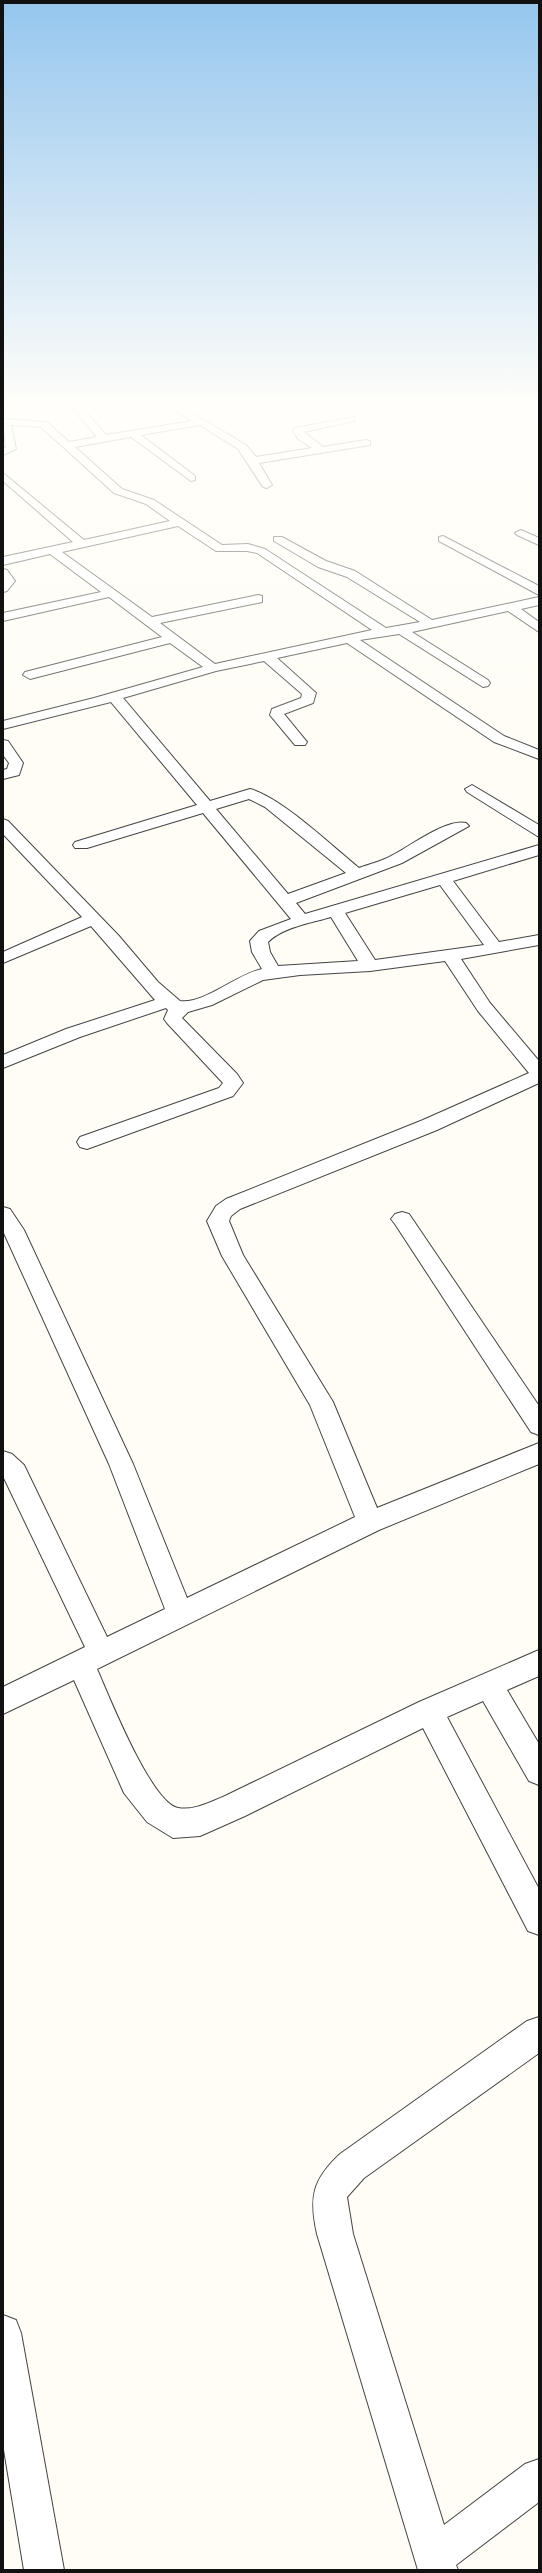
<svg xmlns="http://www.w3.org/2000/svg" width="542" height="2573" font-family="'Playfair Display',serif">
<style>
.lines{fill:none;stroke-linecap:round;stroke-linejoin:round}
.street-casing{stroke:#444;stroke-width:2}
.street{fill:#fff;fill-rule:evenodd}
</style>
<rect width="100%" height="100%" fill="#fffdf5"/>
<g class="lines">
<g class="street-casing">
<g id="street">
<path d="M69 404H79L106 435 192 421 164 404H177L246 445 256 457 312 448 298 439 293 430 295 428 354 417V421L304 432 323 447 366 440 370 441V445L259 463 272 485 267 488 263 487 238 449 200 425 141 435 195 476V480L191 481 131 437 75 447 122 489 154 500 222 545 248 544 265 549 386 628 420 622 347 577 318 567 274 541V537H282L326 561 355 571 432 620 539 597V605L521 609 539 622V632L508 611 412 632 488 680 490 683 488 686 483 687 399 634 360 640 504 736 539 750V759L494 742 347 643 277 658 316 693 313 703 284 714 307 742 305 745H295L270 715 272 709 301 698 302 694 264 661 216 671 123 698 210 801 250 789C281 797 333 847 359 868 370 864 382 861 391 856 409 847 447 818 466 823L469 826 402 863 296 903 305 914 539 845V855L453 881 499 942 539 935V945L461 959 490 1003 539 1061V1083L437 1130 240 1209 231 1216 229 1221 243 1255 333 1402 377 1508 539 1443V1464L379 1530 97 1669C108 1694 151 1803 178 1808 194 1811 210 1802 225 1796L419 1702 539 1650V1676L507 1690 539 1744V1785L529 1781 483 1701 447 1717 539 1889V1935L528 1931 423 1728 245 1816 200 1836 173 1838 147 1822 124 1793 74 1680 3 1714V1687L85 1647 3 1476V1451L12 1454 24 1465 107 1637 165 1609 109 1464 3 1231V1207L10 1209 24 1230 133 1464 187 1598 355 1517 310 1405 222 1256 207 1221 216 1206 226 1199 423 1120 529 1073 478 1011 445 961 370 971 300 975 263 980 212 1005 188 1012 182 1018 237 1074 243 1083 233 1096 87 1149 80 1147 77 1142 80 1137 219 1088 223 1083 167 1023 164 1019 168 1010 166 1008 80 1037 3 1068V1055L66 1029 155 1000 91 926 3 963V952L82 917 3 834V819L8 821 119 936 158 982 180 1001C203 1005 237 974 262 969L252 952 250 941 259 931 291 919 203 813 87 848H75L73 845 75 842 197 805 111 702 3 729V721L94 698 203 667 170 643 30 679 23 675 25 672 162 637 109 597 3 621V613L101 592 50 554 3 565V557L73 542 3 481V473L84 540 170 521 146 504 114 493 41 427 11 425 16 449 3 455V448H6L3 419 47 422 69 442 97 437ZM178 526 216 551H247L257 553 372 630 215 664 160 623 262 602V596L258 595 152 617 62 552ZM249 799 265 807 346 873 288 894 216 809ZM440 885 484 945 375 960 345 913ZM331 917 358 961 278 966 270 952 268 942C283 927 311 923 331 917Z"/>
<path d="M521 530 539 538V545L517 535 515 533Z"/>
<path d="M443 536 539 586V595L439 541V537Z"/>
<path d="M3 569 7 570 15 581 7 591 3 592Z"/>
<path d="M3 740 8 741 23 763 19 775 3 779V770L7 769 9 763 3 755Z"/>
<path d="M472 785 539 825V837L467 792 465 789Z"/>
<path d="M402 1212 409 1214 539 1406V1435L531 1432 395 1224 391 1219 395 1214Z"/>
<path d="M539 2017V2053L364 2178 347 2197 353 2234 444 2525 525 2464 539 2459V2502L456 2565 458 2570H418L317 2234C309 2198 312 2180 340 2154L527 2021Z"/>
<path d="M3 2315 16 2320 21 2333 64 2570H24L3 2444Z"/>
</g>
</g>
<use href="#street" class="street"/>
</g>
<linearGradient id="sky" x2="0" y2="1"><stop stop-color="#95c6ee"/><stop offset="0.53" stop-color="#fffefa"/><stop offset="1" stop-color="#fffefa" stop-opacity="0"/></linearGradient>
<rect width="542" height="764" fill="url(#sky)"/>
<rect width="542" height="2573" fill="none" stroke="#111111" stroke-width="8"/>
</svg>
